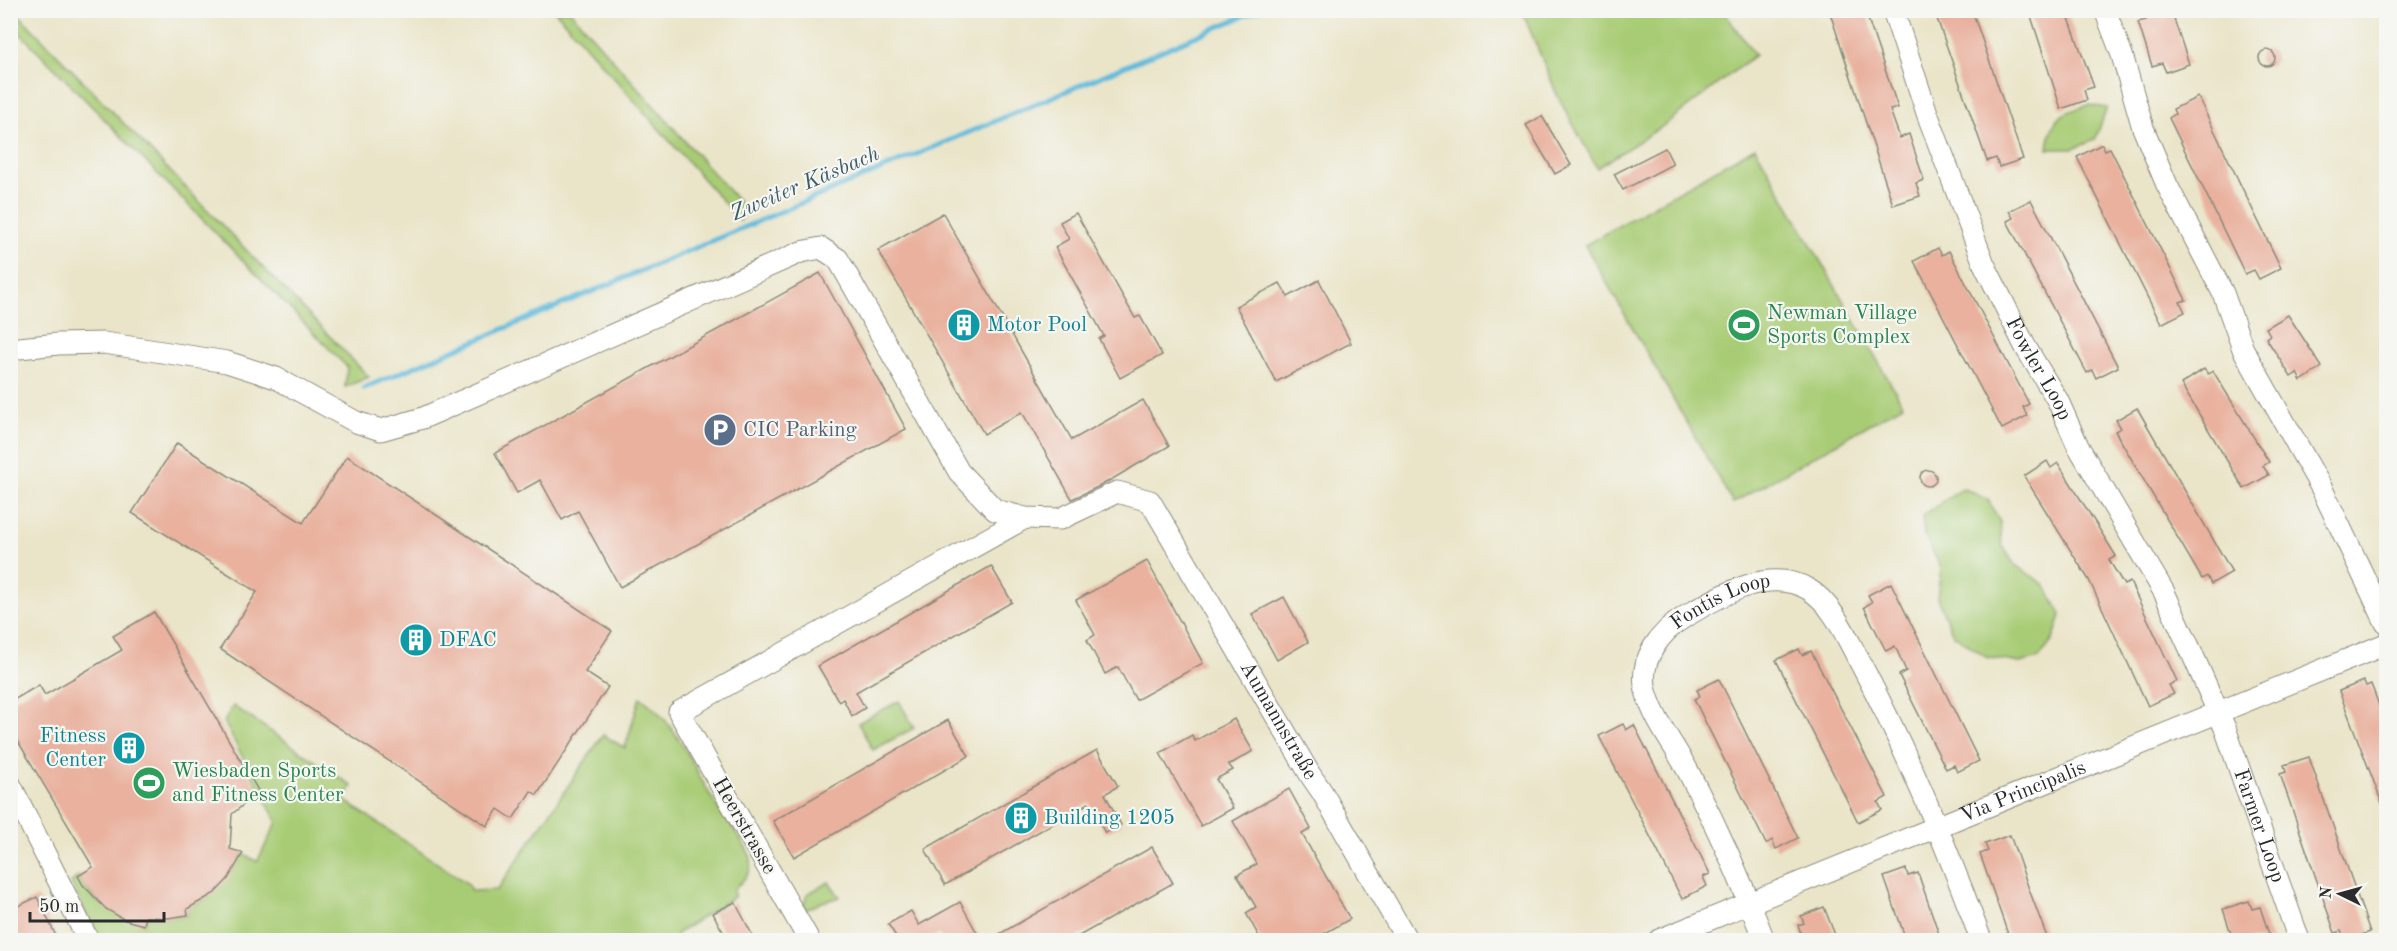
<svg xmlns="http://www.w3.org/2000/svg" width="2397" height="951" font-family="'Old Standard TT',serif">
<style>
.green{fill:#a8cc75;stroke:#6a7c50;stroke-width:1.5}
.lines{fill:none;stroke-linecap:round;stroke-linejoin:round}
.stream{stroke:#5ebadc;stroke-width:5}
.building{fill:#e9b19e}
.minor-casing{stroke:#8a887a;stroke-width:23}
.minor{stroke:#fff;stroke-width:21}
.labels{text-anchor:middle;dominant-baseline:central;stroke-width:4.5;stroke-linejoin:round;paint-order:stroke}
.leisure-label{font-size:21px;fill:#27864d;stroke:#f6f6f2;text-anchor:start}
.culture-label{font-size:21px;fill:#0d838f;stroke:#f6f6f2;text-anchor:start}
.street-label{font-size:21px;fill:#2b2b2b;stroke:#f6f6f2}
.service-label{font-size:21px;fill:#4e5e75;stroke:#f6f6f2;text-anchor:start}
.water-label{font-size:22px;font-style:italic;fill:#3d5d69;stroke:#f6f6f2}
</style>
<rect width="100%" height="100%" fill="#f6f6f2"/>
<filter id="ink" filterUnits="userSpaceOnUse"><feTurbulence type="fractalNoise" baseFrequency=".0167" numOctaves="2"/><feDisplacementMap in="SourceGraphic" scale="12" xChannelSelector="R" yChannelSelector="G"/><feConvolveMatrix kernelMatrix="1 2 1 2 8 2 1 2 1" color-interpolation-filters="sRGB"/></filter>
<filter id="wash" filterUnits="userSpaceOnUse"><feTurbulence type="fractalNoise" baseFrequency=".008" numOctaves="4" result="noise"/><feDisplacementMap in="SourceGraphic" scale="24" xChannelSelector="R" yChannelSelector="G"/><feGaussianBlur stdDeviation="1.35" result="paint"/><feColorMatrix in="noise" values="0 0 0 0 0 0 0 0 0 0 0 0 0 0 0 0 0 1.4 0 .05"/><feComposite in="paint" operator="in"/></filter>
<g filter="url(#wash)">
<rect width="100%" height="100%" fill="#eae5c9"/>
<g class="green">
<path d="M10 11H15L369 377 345 387 347 367 11 24Z"/>
<path d="M555 11H570L746 210 740 221Z"/>
<path d="M1522 11H1723L1755 55 1663 126 1597 168 1558 97Z"/>
<path d="M2089 105 2107 108 2095 140 2072 149H2048C2052 116 2059 114 2089 105Z"/>
<path d="M1755 147 1903 405 1733 503 1585 245Z"/>
<path d="M1963 488 1988 500 2000 522 2002 545 2014 564 2045 585 2061 615 2053 640 2039 658 2020 663 1986 657 1953 634 1937 598 1941 568 1924 534 1922 516Z"/>
<path d="M640 697C678 723 693 768 716 805 723 816 750 849 751 859 753 873 742 881 734 889V897L676 934 678 940H100L71 883 78 876C95 905 113 914 144 925L146 917 168 918 188 915 187 908C217 896 228 880 243 853L257 862 277 822 224 722 233 706 352 786 344 800 468 884 471 891 497 890 603 735 625 748Z"/>
<path d="M899 701 914 728 873 750 858 723Z"/>
<path d="M829 882 840 897 822 902 806 910 804 903 807 894Z"/>
</g>
<g class="lines">
<path class="stream" d="M364 388 1258 10"/>
</g>
<g id="blocks">
<g class="building">
<path d="M1829 10H1865L1898 108 1890 110 1900 138 1909 134 1924 180 1916 183 1920 196 1893 205Z"/>
<path d="M1934 10H1972L2023 159 1999 167 1996 158 1987 161Z"/>
<path d="M2029 10H2066L2094 87 2084 90 2087 100 2061 109Z"/>
<path d="M2143 10H2171L2189 64 2166 72 2162 63 2152 66 2138 22 2146 20Z"/>
<circle cx="2267" cy="58" r="8"/>
<path d="M2198 97 2281 268 2259 279 2254 270 2245 274 2169 118 2175 114 2173 109Z"/>
<path d="M1542 116 1571 165 1555 174 1526 125Z"/>
<path d="M2102 144 2105 150 2110 148 2186 300 2180 302 2185 312 2161 324 2077 157Z"/>
<path d="M1665 148 1673 164 1623 190 1614 174Z"/>
<path d="M2031 200 2118 367 2096 378 2092 370 2087 373 2007 221 2013 218 2009 211Z"/>
<path d="M943 213 1072 440 1143 400 1169 446 1102 485 1072 499 1022 412 984 434 878 250Z"/>
<path d="M1076 213 1135 318 1140 316 1162 355 1120 378 1099 339 1104 336 1055 247 1069 239 1060 222Z"/>
<path d="M1938 248 1942 255 1949 251 2029 404 2023 407 2027 416 2002 429 1914 261Z"/>
<path d="M820 273 906 429 620 587 578 511 562 520 540 480 517 493 495 453Z"/>
<path d="M1319 280 1351 343 1276 382 1236 306 1280 283 1288 297Z"/>
<path d="M2288 315 2322 367 2301 381 2297 373 2291 377 2266 338 2270 335 2266 328Z"/>
<path d="M2204 369 2208 374 2213 371 2269 462 2263 466 2269 475 2244 489 2181 384Z"/>
<path d="M2137 408 2232 572 2211 584 2207 576 2202 579 2115 431 2121 428 2116 420Z"/>
<path d="M177 443 303 523 347 456 612 631 585 672 608 687 537 795 531 791 513 819 498 809 487 826 220 649 257 592 132 513Z"/>
<path d="M2047 461 2051 468 2058 463 2116 556 2109 560 2124 585 2130 582 2177 681 2169 685 2174 694 2148 706 2089 580 2024 476Z"/>
<circle cx="1928" cy="478" r="8"/>
<path d="M1147 561 1203 663 1136 700 1118 667 1105 674 1087 640 1095 635 1076 600Z"/>
<path d="M991 566 1012 602 856 692 865 708 852 716 843 699 839 702 818 666Z"/>
<path d="M1891 583 1979 761 1957 772 1954 765 1946 769 1899 675 1906 671 1895 646 1886 651 1864 607 1872 602 1868 595Z"/>
<path d="M1284 597 1308 642 1277 660 1252 614Z"/>
<path d="M154 612 259 792 232 814 230 849 243 853 228 879 215 893 187 909 188 915 168 918 146 917 144 925 125 920 106 909 83 885 78 876 93 867 10 728V702L39 685 45 695 122 650 113 636Z"/>
<path d="M1799 649 1802 655 1811 651 1887 797 1878 802 1882 810 1858 822 1776 660Z"/>
<path d="M1719 679 1798 838 1776 849 1772 840 1766 844 1694 699 1700 696 1697 690Z"/>
<path d="M2364 681 2366 686 2371 684 2386 724 2381 728 2386 743 2385 811 2339 691Z"/>
<path d="M1234 719 1253 751 1229 765 1233 770 1216 779 1233 808 1201 826 1160 753 1192 735 1195 741Z"/>
<path d="M948 720 969 756 794 857 773 821Z"/>
<path d="M1623 724 1626 730 1634 725 1710 874 1703 877 1707 886 1682 899 1599 736Z"/>
<path d="M1097 750 1118 786 1105 794 1121 825 1105 833 1089 803 945 885 925 849Z"/>
<path d="M2309 757 2370 932 2347 940H2345L2341 931 2335 933 2280 774 2286 772 2284 765Z"/>
<path d="M1289 789 1311 829 1302 834 1350 919 1313 940H1261L1246 913 1256 907 1237 875 1257 864 1233 821Z"/>
<path d="M2010 835 2030 892 2048 940H2010L1980 854 1988 851 1985 844Z"/>
<path d="M1152 847 1173 883 1072 940H989Z"/>
<path d="M1906 869 1908 876 1918 873 1941 940H1906L1884 877Z"/>
<path d="M37 897 58 940H10V910Z"/>
<path d="M2249 901 2252 909 2260 907 2271 940H2233L2223 909Z"/>
<path d="M735 902 755 940H728L719 925 713 913Z"/>
<path d="M960 902 981 940H943L939 934 928 940H892L897 938 888 924 911 911 919 925Z"/>
<path d="M1824 907 1837 940H1803L1798 925 1804 923 1801 916Z"/>
</g>
</g>
</g>
<g filter="url(#ink)">
<use href="#blocks" fill-opacity="0" stroke="#8a887a" stroke-width="1.5"/>
<g class="lines">
<g class="minor-casing">
<g id="minor">
<path id="s1" d="M1893 10 1928 116 1984 264 2026 348 2058 401 2078 446 2164 592 2191 651 2225 728 2299 940"/>
<path d="M2105 10 2122 55 2143 128 2167 185 2223 293 2243 349 2321 487 2386 623"/>
<path id="s2" d="M10 349 58 344 104 343 227 362 276 378 356 422 381 430 423 418 801 252 821 248 838 259 959 472 995 510 1025 518 1060 519 1117 492 1150 501 1311 776 1322 792 1407 940"/>
<path d="M10 784 88 940"/>
<path d="M809 940 679 712 1025 518"/>
<path id="s3" d="M1659 940 2386 644"/>
<path id="s4" d="M1764 940C1743 884 1718 829 1690 775 1676 747 1654 721 1646 691 1638 659 1661 631 1686 616 1720 596 1768 566 1808 589 1834 604 1848 641 1862 666 1908 754 1947 847 1981 940"/>
</g>
</g>
<use href="#minor" class="minor"/>
</g>
</g>
<defs>
<g id="building-disc" transform="scale(1.725)"><circle r="9.5" fill="#0f9aa8" stroke="#f6f6f2"/><path d="M-4-6H4V6H1V3H-1V6H-4ZM-2.5-4.3h1.7v1.8h-1.7ZM.8-4.3h1.7v1.8H.8ZM-2.5-1h1.7V.8h-1.7ZM.8-1h1.7V.8H.8Z" fill="#fff"/></g>
<g id="stadium-disc" transform="scale(1.725)"><circle r="9.5" fill="#2e9e5b" stroke="#f6f6f2"/><path d="M0-5a6.5 5 0 1 0 0 10a6.5 5 0 1 0 0-10ZM-3.5-1.8h7v3.6h-7Z" fill="#fff"/></g>
<g id="parking-disc" transform="scale(1.725)"><circle r="9.5" fill="#5c6f8a" stroke="#f6f6f2"/><path d="M-3.5-5.5H1a3.5 3.5 0 0 1 0 7H-1V5.5H-3.5ZM-1-3.4V-.6H.8a1.4 1.4 0 0 0 0-2.8Z" fill="#fff"/></g>
</defs>
<g fill-rule="evenodd">
<use href="#building-disc" x="964" y="325"/>
<use href="#stadium-disc" x="1744" y="325"/>
<use href="#parking-disc" x="720" y="430"/>
<use href="#building-disc" x="416" y="640"/>
<use href="#building-disc" x="129" y="748"/>
<use href="#stadium-disc" x="149" y="783"/>
<use href="#building-disc" x="1021" y="818"/>
</g>
<g class="labels">
<g class="leisure-label">
<text x="1767" y="313">Newman Village<tspan x="1767" dy="24">Sports Complex</tspan></text>
<text x="172" y="771">Wiesbaden Sports<tspan x="172" dy="24">and Fitness Center</tspan></text>
</g>
<g class="culture-label">
<text x="987" y="325">Motor Pool</text>
<text x="439" y="640">DFAC</text>
<text x="106" y="736" text-anchor="end">Fitness<tspan x="106" dy="24">Center</tspan></text>
<text x="1044" y="818">Building 1205</text>
</g>
<g class="street-label">
<text stroke="none"><textPath href="#s1" startOffset="388">Fowler Loop</textPath></text>
<text stroke="none"><textPath href="#s4" startOffset="405">Fontis Loop</textPath></text>
<text stroke="none"><textPath href="#s2" startOffset="1600">Aumannstraße</textPath></text>
<text stroke="none"><textPath href="#s3" startOffset="393">Via Principalis</textPath></text>
<text transform="translate(744 826) rotate(60)">Heerstrasse</text>
<text stroke="none"><textPath href="#s1" startOffset="897">Farmer Loop</textPath></text>
</g>
<g class="service-label">
<text x="743" y="430">CIC Parking</text>
</g>
<g class="water-label">
<text transform="translate(805 184) rotate(-23)">Zweiter Käsbach</text>
</g>
</g>
<rect width="2397" height="951" fill="none" stroke="#f6f6f2" stroke-width="36"/>
<g transform="translate(2340 894) rotate(275)" stroke="#f6f6f2" stroke-width="4.5" paint-order="stroke">
<path d="M0-4.5L10 22L0 15L-10 22Z" fill="#2b2b2b"/>
<text y="-9" font-size="16" font-weight="bold" text-anchor="middle" fill="#2b2b2b">N</text>
</g>
<path d="M30 912v9h134v-9" fill="none" stroke="#2b2b2b" stroke-width="3"/>
<text x="39" y="912" font-size="18" fill="#2b2b2b" stroke="#f6f6f2" stroke-width="4.5" paint-order="stroke">50 m</text>
</svg>
